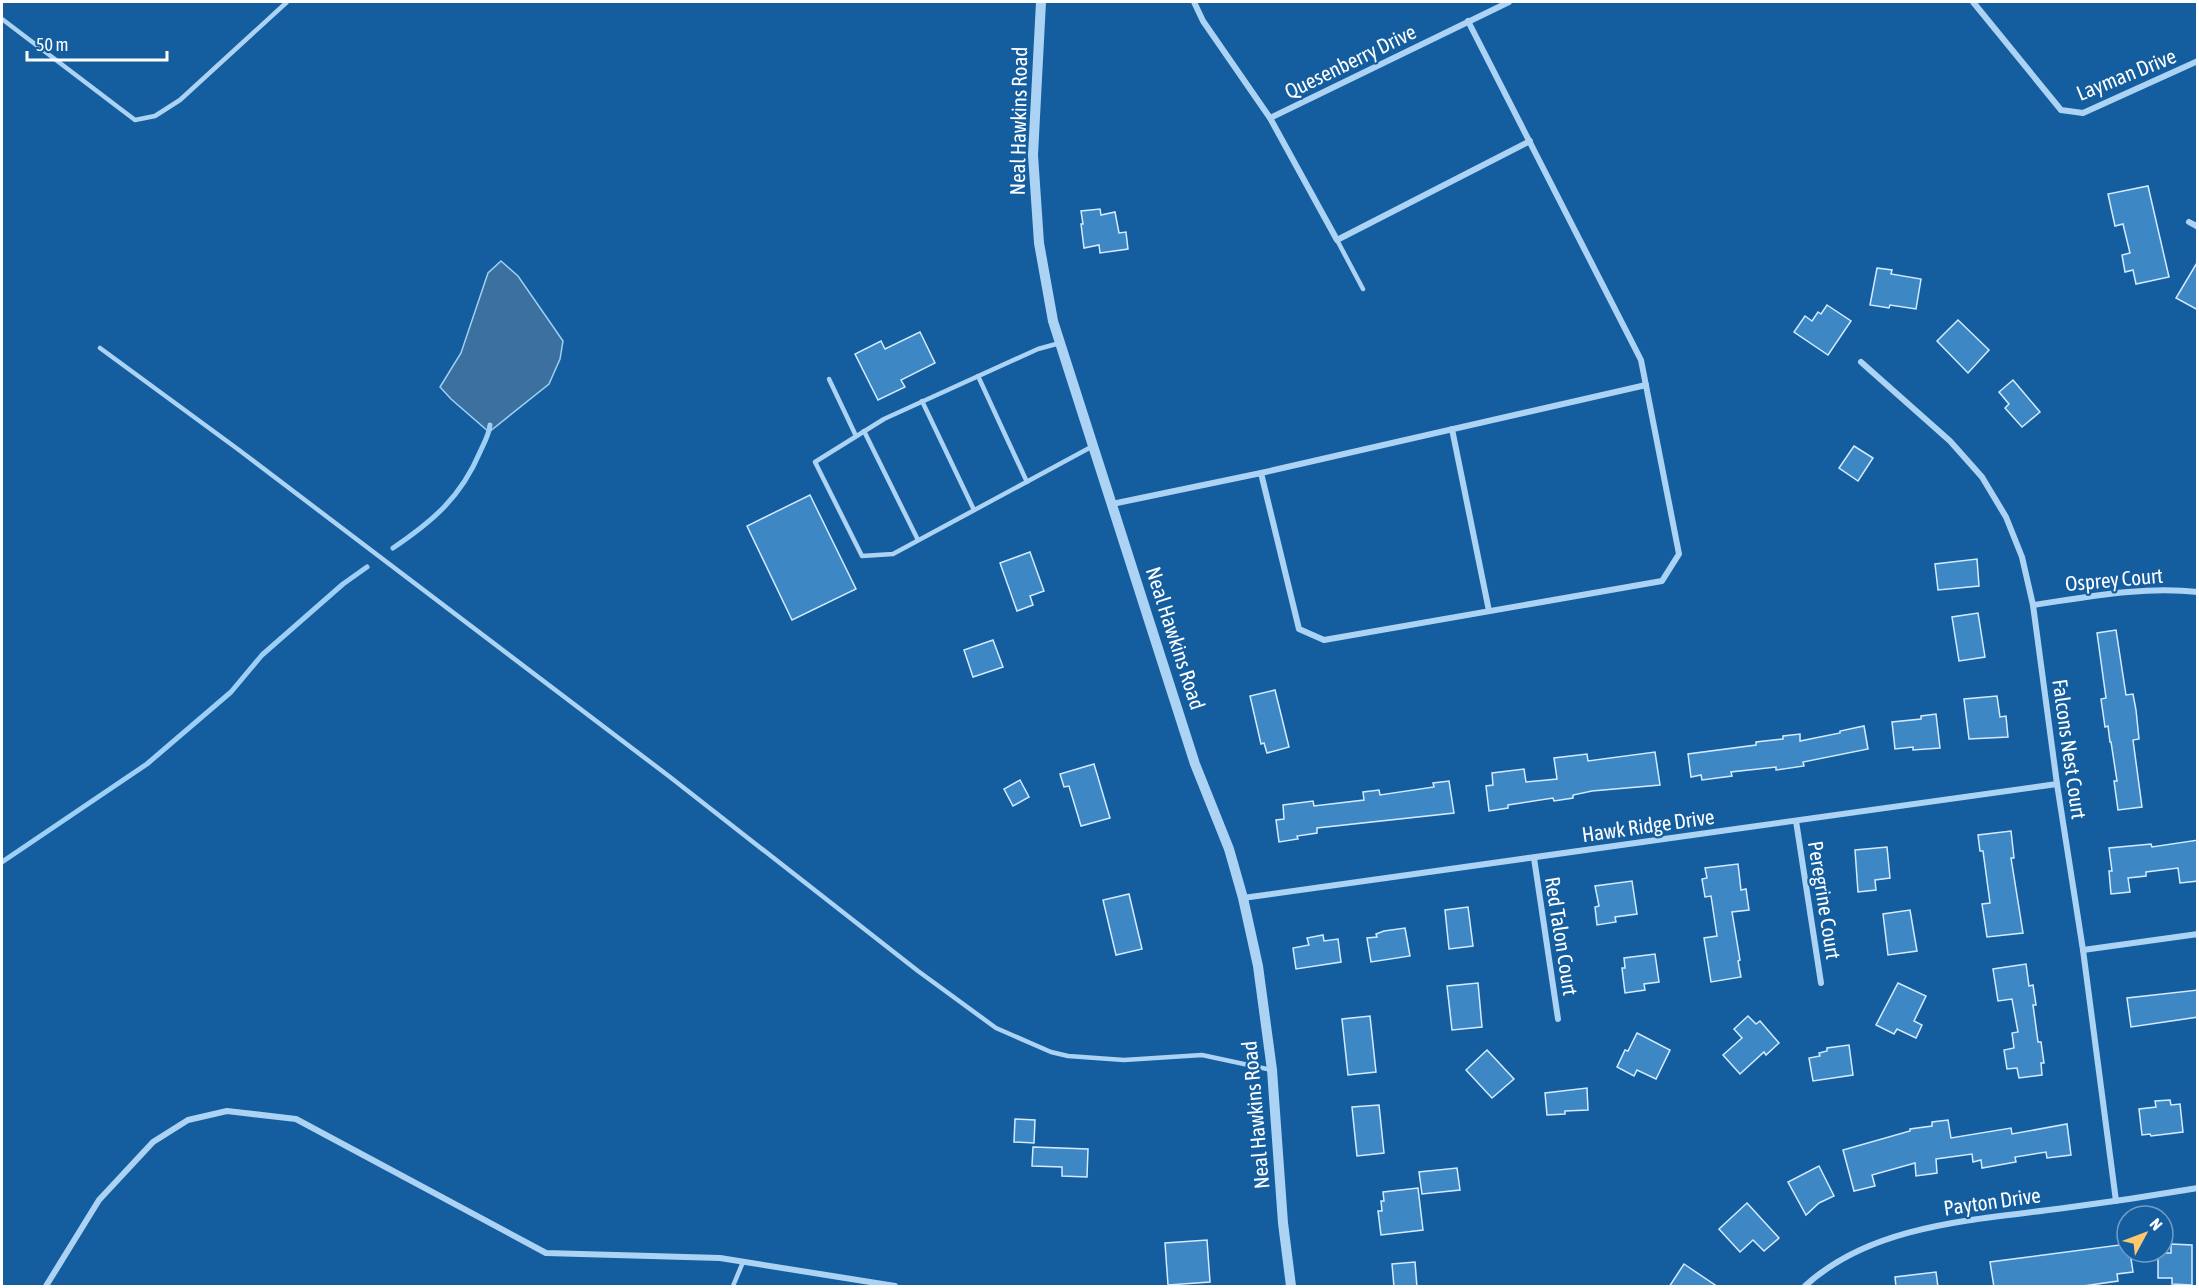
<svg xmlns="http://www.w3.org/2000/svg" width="2199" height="1288" font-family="'Asap Condensed',sans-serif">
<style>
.water{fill:#3c719f;stroke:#9ed0f7;stroke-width:1.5}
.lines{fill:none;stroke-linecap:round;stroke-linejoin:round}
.stream{stroke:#9ed0f7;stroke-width:5}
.building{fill:#3d87c5;stroke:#d4ebfd;stroke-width:1.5}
.service{stroke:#acd3f4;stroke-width:4.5}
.minor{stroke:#acd3f4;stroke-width:6}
.tertiary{stroke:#acd3f4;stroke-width:10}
.labels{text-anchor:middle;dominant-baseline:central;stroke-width:4.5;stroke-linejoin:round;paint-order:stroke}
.street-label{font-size:21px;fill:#fff;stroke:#145e9f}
</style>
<rect width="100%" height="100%" fill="#145e9f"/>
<path class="water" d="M501 261 518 276 563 341 560 359 549 384 489 432 451 399 440 387 461 353 488 273Z"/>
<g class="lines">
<g class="stream">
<path d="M393 548C433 521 461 497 480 452 484 443 489 435 490 425"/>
<path d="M2 862 147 764 231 692 262 655 343 584 367 567"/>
</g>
</g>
<g class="building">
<path d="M2148 186 2169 277 2136 284 2133 270 2125 272 2122 255 2130 253 2123 224 2115 226 2108 194Z"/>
<path d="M1100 209 1101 215 1115 212 1119 233 1126 232 1128 249 1100 253 1099 245 1084 248 1081 224H1083L1081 211Z"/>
<path d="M2198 261V310L2176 298Z"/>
<path d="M1877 268 1892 270 1891 274 1921 279 1916 309 1890 305 1889 308 1870 305Z"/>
<path d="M1827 305 1851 321 1828 355 1794 332 1805 316 1812 321 1818 312 1821 314Z"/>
<path d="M1958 320 1989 350 1968 373 1937 341Z"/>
<path d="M920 332 935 363 901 380 905 387 878 400 855 354 881 341 885 349Z"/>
<path d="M2013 380 2040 412 2022 427 2005 408 2009 404 1999 392Z"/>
<path d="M1854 446 1873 458 1858 481 1839 468Z"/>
<path d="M810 495 856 589 792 620 747 526Z"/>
<path d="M1030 552 1044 591 1030 596 1033 605 1017 611 1000 563Z"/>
<path d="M1977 559 1979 586 1938 590 1935 564Z"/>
<path d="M1978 613 1985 657 1959 661 1952 617Z"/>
<path d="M2116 630 2126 695 2133 694 2136 710 2139 739 2133 740 2142 807 2118 810 2114 781H2117L2111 742H2110L2108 726 2105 727 2101 699 2106 698 2097 633Z"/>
<path d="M993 640 1003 667 973 677 964 650Z"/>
<path d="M1275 690 1289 747 1267 753 1264 743 1261 744 1250 696Z"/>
<path d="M1997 696 2000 717 2006 716 2008 737 1969 739 1964 699Z"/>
<path d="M1936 714 1940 748 1913 750V747L1895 749 1892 722 1921 719V716Z"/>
<path d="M1864 726 1868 749 1803 762 1804 766 1776 770V767L1731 772 1732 776 1702 780 1701 775 1691 777 1688 754 1756 745V742L1783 739V736L1800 734V741L1840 733V731Z"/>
<path d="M1655 752 1660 785 1592 791 1573 795V798L1554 801 1553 798 1508 805V808L1489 811 1486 786 1493 785 1492 773 1524 769 1526 782 1557 779 1554 758 1587 754 1588 761Z"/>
<path d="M1094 764 1110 818 1081 826 1069 786 1064 787 1060 774Z"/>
<path d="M1020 780 1029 797 1013 806 1004 789Z"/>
<path d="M1449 781 1454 813 1317 828V833L1297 836 1298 839 1279 842 1276 820 1284 819 1283 805 1313 801 1314 806 1364 800 1363 792 1379 790 1380 795 1434 787 1433 783Z"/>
<path d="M2011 831 2014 858H2011L2023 933 1987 937 1982 904 1990 903 1983 851H1980L1978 835Z"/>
<path d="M2198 840V881L2180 883 2178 868 2146 872V876L2128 878 2130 892 2111 894 2109 871H2112L2109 848 2151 844 2152 847Z"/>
<path d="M1887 847 1890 878 1875 880 1876 890 1858 892 1855 850Z"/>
<path d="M1738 864 1741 890 1746 889 1749 910 1732 912 1740 960 1738 961 1741 977 1711 982 1704 938 1717 936 1711 896 1705 897 1702 879 1707 878 1705 868Z"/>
<path d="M1632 881 1637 914 1615 917 1616 922 1597 925 1595 907 1599 906 1595 886Z"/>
<path d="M1129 894 1142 949 1116 955 1103 900Z"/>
<path d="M1468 907 1473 946 1449 949 1445 910Z"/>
<path d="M1910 910 1917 951 1888 955 1883 914Z"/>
<path d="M1405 928 1410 956 1371 962 1367 938 1377 937 1376 934 1384 931Z"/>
<path d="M1323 935 1324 941 1338 939 1341 962 1296 969 1293 948 1309 945 1307 938Z"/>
<path d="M1655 954 1659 982 1644 984 1645 990 1625 993 1622 968H1625L1624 958Z"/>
<path d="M2026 964 2029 986 2033 985 2036 1005H2033L2038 1042H2041L2044 1063H2041L2042 1075 2019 1078 2017 1068 2007 1069 2004 1050 2014 1048 2012 1033 2018 1032 2012 999 1998 1001 1993 969Z"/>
<path d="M1478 983 1482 1027 1452 1030 1447 986Z"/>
<path d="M1898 983 1926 996 1914 1021 1922 1025 1916 1038 1897 1029 1894 1034 1876 1025Z"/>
<path d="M2198 990V1017L2131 1027 2127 998Z"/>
<path d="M1370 1016 1376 1072 1348 1075 1342 1019Z"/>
<path d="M1748 1016 1756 1024 1760 1021 1779 1043 1766 1055 1764 1052 1740 1074 1723 1055 1742 1038 1734 1029Z"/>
<path d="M1637 1033 1670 1050 1656 1079 1637 1070 1634 1076 1617 1067 1625 1050 1628 1051Z"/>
<path d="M1849 1045 1853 1075 1813 1081 1809 1058 1820 1056 1819 1053 1827 1051V1048Z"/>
<path d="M1487 1050 1514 1079 1492 1098 1466 1070Z"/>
<path d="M1587 1088 1588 1110 1565 1111V1114L1547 1115 1545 1093Z"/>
<path d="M2170 1100 2171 1105 2180 1104 2183 1132 2151 1136 2150 1134 2142 1135 2139 1109 2156 1107 2155 1101Z"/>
<path d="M1379 1105 1384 1153 1357 1156 1352 1107Z"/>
<path d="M1015 1119 1035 1120 1034 1143 1014 1142Z"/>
<path d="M1948 1120 1951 1138 2011 1128 2012 1134 2067 1124 2071 1155 2047 1158 2046 1152 2015 1157 2016 1162 1982 1168 1981 1160 1973 1162 1972 1154 1936 1159 1937 1173 1916 1176 1915 1163 1872 1175 1875 1186 1854 1191 1843 1150 1910 1131V1129L1932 1126V1122Z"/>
<path d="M1033 1147 1088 1149 1087 1177 1062 1176V1167L1032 1166Z"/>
<path d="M1819 1166 1834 1196 1819 1203 1806 1215 1788 1182Z"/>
<path d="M1457 1168 1460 1190 1422 1194 1419 1172Z"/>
<path d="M1418 1188 1423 1230 1381 1235 1378 1211H1382L1381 1201H1384L1383 1192Z"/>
<path d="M1747 1203 1779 1238 1764 1251 1753 1240 1740 1252 1719 1229Z"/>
<path d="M1207 1240 1210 1282 1168 1285 1165 1243Z"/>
<path d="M2127 1244V1252H2130L2133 1272 2117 1274 2118 1281 2076 1287H1994L1990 1262Z"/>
<path d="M2171 1244 2192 1245V1285L2172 1284V1278H2158V1253H2171Z"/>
<path d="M1415 1262 1417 1287H1394L1392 1264Z"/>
<path d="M1684 1264 1718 1287H1669Z"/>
<path d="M1936 1272 1938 1287H1896L1895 1277Z"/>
</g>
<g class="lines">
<g class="service">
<path d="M2 19 135 120 155 116 180 100 287 2"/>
<path d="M1337 240 1363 289"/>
<path d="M1060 343 1038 349 884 419 815 462 862 556 893 554 1093 446"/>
<path d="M100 348 239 450 670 777 918 971 996 1028 1051 1052 1068 1056 1124 1060 1202 1055 1272 1070"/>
<path d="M978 376 1027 482"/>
<path d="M829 379 856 436"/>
<path d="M922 401 974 510"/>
<path d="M864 431 918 540"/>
<path d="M733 1286 743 1262"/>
</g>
<g class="minor">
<path d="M1194 2 1203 21 1270 118 1337 240 1530 141"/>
<path d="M1973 2 2061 110 2083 113 2198 61"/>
<path d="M1270 118 1509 2"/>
<path d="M2189 222 2198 227"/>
<path d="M1861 362 1950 441 1982 477 2006 517 2022 557 2033 605 2057 784 2083 950 2116 1201"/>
<path d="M1452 429 1489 611"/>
<path d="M1261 473 1646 385"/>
<path d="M1112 504 1261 473 1299 629 1324 640 1662 581 1679 554 1641 360 1468 21"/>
<path d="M2033 605C2088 597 2142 586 2198 592"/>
<path d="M1796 821 1821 983"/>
<path d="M1534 858 1558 1019"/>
<path d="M1243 898 2057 784"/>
<path d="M2083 950 2198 934"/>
<path d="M46 1286 99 1200 153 1142 188 1120 227 1111 296 1119 546 1253 720 1258 895 1286"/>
<path d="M1805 1286C1871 1225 1972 1220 2057 1209 2104 1203 2151 1196 2198 1188"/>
</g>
<path class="tertiary" d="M1041 2 1033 155 1039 243 1053 321 1195 764 1229 849 1243 898 1258 966 1272 1070 1283 1223 1291 1286"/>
</g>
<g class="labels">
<g class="street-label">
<text transform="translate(1350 61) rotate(-26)">Quesenberry Drive</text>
<text transform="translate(2126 74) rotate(-22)">Layman Drive</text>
<text transform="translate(1018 121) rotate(-89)">Neal Hawkins Road</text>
<text transform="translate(2114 579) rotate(-5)">Osprey Court</text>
<text transform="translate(1176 638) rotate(72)">Neal Hawkins Road</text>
<text transform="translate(2070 749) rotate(82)">Falcons Nest Court</text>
<text transform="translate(1648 825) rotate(-8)">Hawk Ridge Drive</text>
<text transform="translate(1825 900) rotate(81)">Peregrine Court</text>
<text transform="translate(1562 936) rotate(81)">Red Talon Court</text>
<text transform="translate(1255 1115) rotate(-95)">Neal Hawkins Road</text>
<text transform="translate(1992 1201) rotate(-8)">Payton Drive</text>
</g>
</g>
<rect width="2199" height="1288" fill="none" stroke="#ffffff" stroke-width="6"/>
<g transform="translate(2145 1234) rotate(49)"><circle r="28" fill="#145e9f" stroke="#729ec5" stroke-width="1.5"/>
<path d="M0-4.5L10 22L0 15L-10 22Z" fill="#ffc76e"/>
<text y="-9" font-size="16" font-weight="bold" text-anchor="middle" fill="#ffffff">N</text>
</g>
<path d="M27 51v9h140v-9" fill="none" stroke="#ffffff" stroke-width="3"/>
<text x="36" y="51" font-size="18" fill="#ffffff" stroke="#145e9f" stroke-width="4.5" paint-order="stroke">50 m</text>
</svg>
